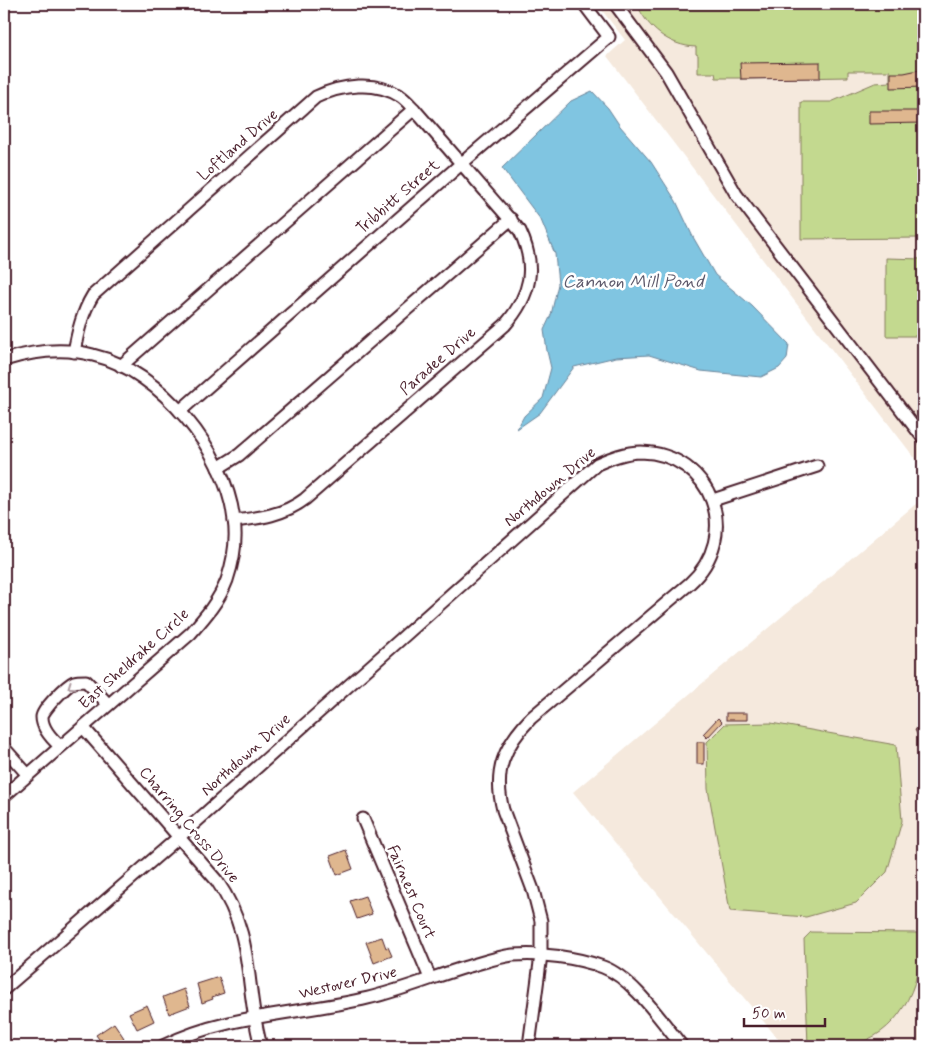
<svg xmlns="http://www.w3.org/2000/svg" width="927" height="1050" font-family="Mynerve,sans-serif">
<style>
.built{fill:#f5e9dd}
.green{fill:#c3d98f;stroke:#867c5d}
.water{fill:#80c5e1;stroke:#6a8398}
.building{fill:#dfb78f;stroke:#4a1f2b}
.lines{fill:none;stroke-linecap:round;stroke-linejoin:round}
.minor-casing{stroke:#4a1f2b;stroke-width:15}
.minor{stroke:#fff;stroke-width:11}
.oneway{stroke:#ae9aa0}
.labels{text-anchor:middle;dominant-baseline:central;stroke-width:5;stroke-linejoin:round;paint-order:stroke}
.street-label{font-size:16px;fill:#4a1f2b;stroke:#fff}
.water-label{font-size:18px;font-style:italic;fill:#5d596b;stroke:#fff}
</style>
<rect width="100%" height="100%" fill="#fff"/>
<filter id="ink" filterUnits="userSpaceOnUse"><feTurbulence type="fractalNoise" baseFrequency=".02" numOctaves="2"/><feDisplacementMap in="SourceGraphic" scale="10" xChannelSelector="R" yChannelSelector="G"/><feConvolveMatrix kernelMatrix="1 2 1 2 8 2 1 2 1" color-interpolation-filters="sRGB"/></filter>
<g filter="url(#ink)">
<g class="built">
<path d="M597 4H923V469L607 56 625 40Z"/>
<path d="M923 498V1046H784L573 792Z"/>
</g>
<g class="green">
<path d="M637 4H923V238L801 239V102H831L875 83 890 82V71H848V77L741 79 740 78H716L715 73H698V55L696 54V47C669 46 647 28 637 4Z"/>
<path d="M886 258 923 259V336H886Z"/>
<path d="M771 723 896 745 902 821 887 872 856 903 806 917 730 911 708 789 707 742 725 724Z"/>
<path d="M811 932 921 933C924 976 904 1030 858 1043 842 1048 824 1046 808 1046L804 939Z"/>
</g>
<path class="water" d="M592 91 608 108 620 126 651 162 676 201 693 237 715 275 752 306 789 344 787 359 779 368 761 377 701 371 649 355 616 357 574 367 540 413 517 429 524 416 543 398 551 368 547 351 544 330 551 315 558 284 555 254 541 220 502 168 571 101Z"/>
<g class="building">
<path d="M820 62V78L741 79 740 63Z"/>
<path d="M923 69V87L891 88V73H904Z"/>
<path d="M869 111H923V123L869 124Z"/>
<rect x="726" y="713" width="21" height="7"/>
<path d="M718 718 722 722 707 738 703 734Z"/>
<path d="M923 725V745L915 730Z"/>
<rect x="697" y="742" width="7" height="22"/>
<path d="M346 850 353 869 337 875 330 856Z"/>
<path d="M365 896 372 914 357 919 350 901Z"/>
<path d="M382 937 386 948 388 947 392 956 374 963 366 942Z"/>
<path d="M219 977 224 993 212 997 213 999 202 1003 197 984Z"/>
<path d="M184 989 190 1006 169 1014 163 997Z"/>
<path d="M147 1005 154 1021 137 1029 129 1013Z"/>
<path d="M114 1023 124 1038 112 1046H104L96 1035Z"/>
</g>
<g class="lines">
<g class="minor-casing">
<g id="minor">
<path d="M615 4 666 72 736 194 923 438"/>
<path d="M74 352C78 331 82 313 93 295L316 97C341 85 375 80 400 96 405 99 410 105 414 109L520 231C537 267 531 295 505 325L305 499C284 515 260 518 234 521"/>
<path d="M4 360C33 351 63 347 93 355 161 371 226 452 234 520 237 539 233 562 227 580 219 601 205 617 191 633L4 796"/>
<path d="M121 366 414 109"/>
<path d="M180 411 461 164 609 37 584 4"/>
<path d="M218 468 239 455 511 219"/>
<path d="M713 500 817 466"/>
<path d="M83 727 217 881C256 937 244 986 261 1046"/>
<path d="M60 746C52 739 42 729 42 717 42 710 67 685 74 682 77 681 82 681 86 681L108 704"/>
<path d="M4 748 28 775"/>
<path d="M363 819 430 978"/>
<path d="M4 989 179 837 597 464C611 458 625 452 641 452 712 454 743 535 689 584L531 718C504 746 493 771 503 810L533 890 541 921V955L529 1046"/>
<path d="M163 1046C226 1014 301 1014 368 998 402 990 433 977 466 967 481 963 497 957 513 955 542 953 576 957 603 967 633 978 662 1022 682 1046"/>
</g>
</g>
<use href="#minor" class="minor"/>
</g>
<defs><path id="oneway-chevron" d="M-2-3.5L2.5 0L-2 3.5" fill="none" stroke-width="1.6" stroke-linecap="round" stroke-linejoin="round" transform="scale(1.25)"/></defs>
<use class="oneway" href="#oneway-chevron" transform="translate(71 686) rotate(145)"/>
</g>
<g class="labels">
<g class="street-label">
<text transform="translate(238 145) rotate(-41)">Loftland Drive</text>
<text transform="translate(398 197) rotate(-41)">Tribbitt Street</text>
<text transform="translate(438 361) rotate(-41)">Paradee Drive</text>
<text transform="translate(550 487) rotate(-40)">Northdown Drive</text>
<text transform="translate(134 659) rotate(-42)">East Sheldrake Circle</text>
<text transform="translate(246 755) rotate(-42)">Northdown Drive</text>
<text transform="translate(189 825) rotate(50)">Charring Cross Drive</text>
<text transform="translate(411 892) rotate(67)">Fairnest Court</text>
<text transform="translate(348 983) rotate(-13)">Westover Drive</text>
</g>
<g class="water-label">
<text x="633" y="282">Cannon Mill Pond</text>
</g>
</g>
<rect width="927" height="1050" fill="none" stroke="#fff" stroke-width="20"/>
<rect x="10" y="10" width="907" height="1030" fill="none" stroke="#4a1f2b" stroke-width="2" filter="url(#ink)"/>
<path d="M744 1018v8h81v-8" fill="none" stroke="#4a1f2b" stroke-width="2.5"/>
<text x="752" y="1018" font-size="15" fill="#4a1f2b" stroke="#ffffff" stroke-width="4" paint-order="stroke">50 m</text>
</svg>
